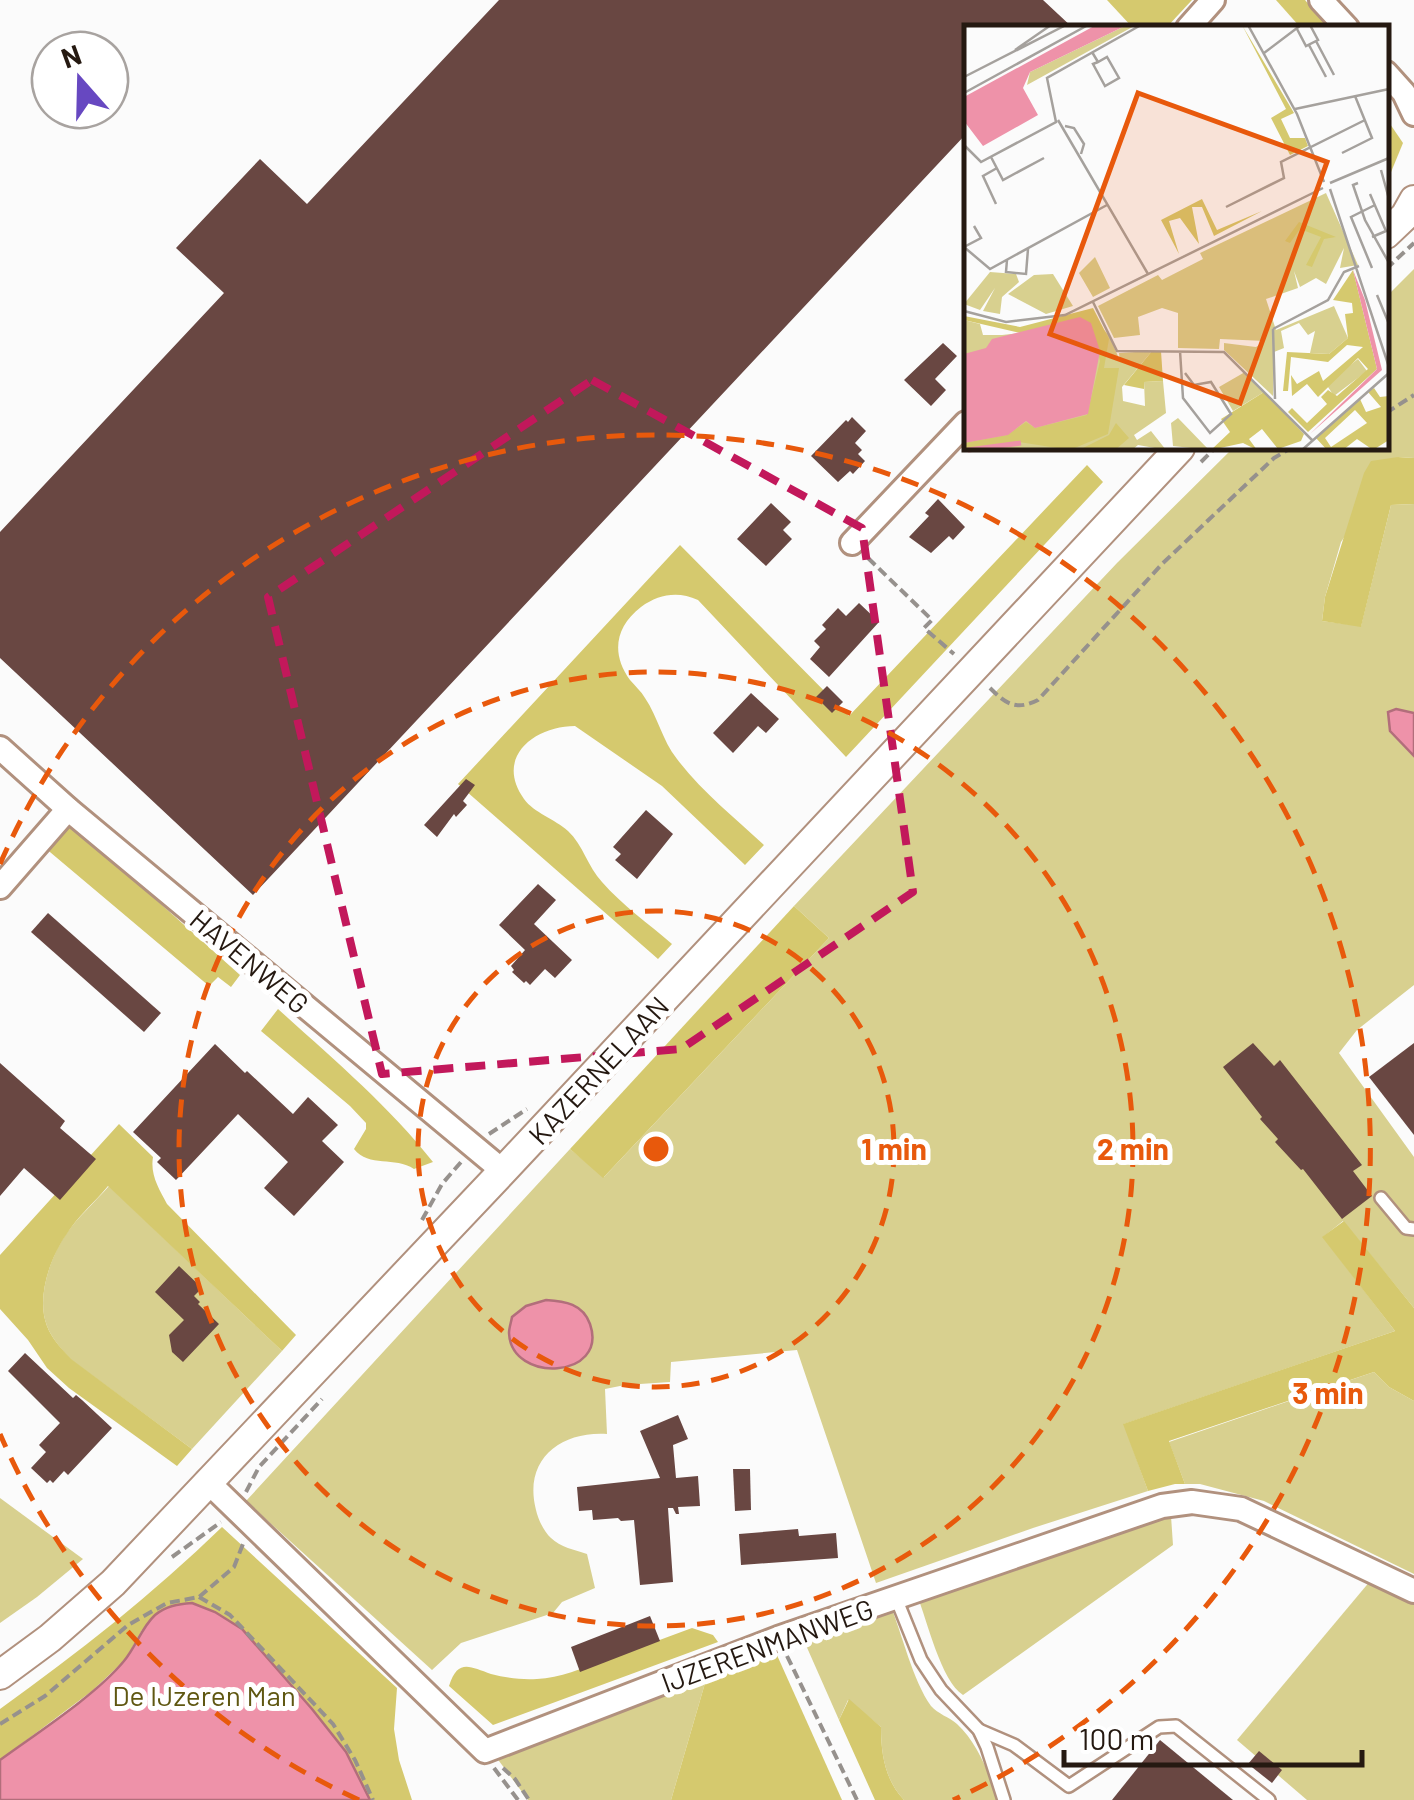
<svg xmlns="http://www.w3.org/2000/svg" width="1414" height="1800" font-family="Barlow,sans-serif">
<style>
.green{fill:#d8d08f}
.forest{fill:#d5c96e}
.water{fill:#ee92a9;stroke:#b26e7b;stroke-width:2.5}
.building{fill:#694742}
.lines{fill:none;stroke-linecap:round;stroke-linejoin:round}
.service-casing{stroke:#b1917e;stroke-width:16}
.minor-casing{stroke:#b1917e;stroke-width:28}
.tertiary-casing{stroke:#b1917e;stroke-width:32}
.path{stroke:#96918d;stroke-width:4;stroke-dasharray:10 5;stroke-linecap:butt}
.service{stroke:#fff;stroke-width:11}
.minor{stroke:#fff;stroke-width:22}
.tertiary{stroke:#fff;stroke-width:28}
.marked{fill:none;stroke:#c2185b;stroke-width:8;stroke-dasharray:20 12;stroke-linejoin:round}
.ring{fill:none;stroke:#e8590c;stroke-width:5;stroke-dasharray:18 12}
.labels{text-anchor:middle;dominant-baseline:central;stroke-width:10;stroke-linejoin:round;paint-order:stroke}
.street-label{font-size:28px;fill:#251911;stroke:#fff}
.park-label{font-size:28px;fill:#5f5711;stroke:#fff}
.inset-river{fill:none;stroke:#ee92a9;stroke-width:5}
.inset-road{fill:none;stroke:#a5a19d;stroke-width:2.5}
.view{fill:#e8590c;fill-opacity:0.15;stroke:#e8590c;stroke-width:5}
.inset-edge{fill:none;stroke:#251911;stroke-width:5}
.centre{fill:#e8590c;stroke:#fff;stroke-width:5}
.ring-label{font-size:30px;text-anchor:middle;font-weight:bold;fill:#e8590c;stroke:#fff;stroke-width:10;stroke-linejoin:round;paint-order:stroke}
</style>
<rect width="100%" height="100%" fill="#fbfbfb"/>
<g class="green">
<path d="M1414 269V458L1398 457 1341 542 1325 597 1322 621 1361 626 1391 505 1414 504V713L1396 709 1414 756V985L1357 1030 1339 1053 1414 1157V1308L1343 1221 1323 1237 1395 1331 1124 1424 1148 1491 1033 1528 876 1583 797 1350 671 1362 670 1382 625 1385 605 1389 607 1434C560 1431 523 1460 536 1510 538 1519 544 1532 551 1538 560 1547 575 1550 587 1554L595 1588 562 1602 553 1613 461 1643 432 1670 246 1501 570 1149 604 1177 829 938 794 906 1117 563 1233 448H1386L1387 296Z"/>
<path d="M109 1186 282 1351 192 1449 70 1359C61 1348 52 1339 47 1326 36 1298 50 1258 66 1234 78 1217 95 1202 109 1186Z"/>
<path d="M1374 1372 1389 1387 1414 1401V1574L1264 1501 1200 1484H1185L1169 1442Z"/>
<path d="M0 1498 83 1559 37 1597 0 1623Z"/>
<path d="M1171 1516 1173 1545 963 1695C941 1681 927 1620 917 1595L1152 1518Z"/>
<path d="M1371 1580 1414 1601V1800H1307L1237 1740Z"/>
<path d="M890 1604C902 1634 913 1681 931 1706 938 1714 949 1717 957 1724 977 1742 990 1775 998 1800H904C885 1780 881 1754 881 1727L848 1700 839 1720 801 1634Z"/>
<path d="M710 1666 671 1800H528L496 1757Z"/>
</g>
<g class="forest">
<path d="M1107 0H1192L1167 27 1133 28Z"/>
<path d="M1276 0H1305L1328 27H1300Z"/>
<path d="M1386 118 1403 143 1389 177 1386 174Z"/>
<path d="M1398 457 1414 458V504L1391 505 1361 627 1322 621 1325 597 1364 473 1371 461Z"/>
<path d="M1087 465 1103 482 846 757 698 600C678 591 659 594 641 607 615 627 611 654 630 680 635 686 641 691 645 698 658 717 662 740 677 759 701 791 735 818 764 845L745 865 662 786 575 726C535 726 494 757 524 799 534 813 555 819 568 831 583 845 588 867 602 882 622 905 649 924 672 944L658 959 458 784 680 545 849 716Z"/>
<path d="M67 820 240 975 231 987 218 977 209 986 44 847Z"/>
<path d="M794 906 829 938 603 1178 570 1149Z"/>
<path d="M278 1009C332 1058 388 1105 433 1162L414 1169C395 1156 369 1168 354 1149L366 1129V1123L350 1106 261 1031Z"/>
<path d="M119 1124 153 1157C150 1175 159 1189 167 1204L296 1335 282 1351 108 1186C95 1202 77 1217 66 1235 50 1258 36 1298 47 1326 52 1339 61 1348 71 1359L192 1449 177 1466 69 1388 47 1368 28 1340 0 1309V1255Z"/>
<path d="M1344 1221 1414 1308V1401L1389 1387 1374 1372 1169 1441 1185 1484H1175L1148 1491 1123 1424 1395 1331 1322 1237Z"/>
<path d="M222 1527 397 1688 394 1729 399 1760 412 1800H370L346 1752 312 1709 142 1630 125 1660 92 1691 0 1760V1709C78 1653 153 1594 222 1527Z"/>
<path d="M692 1628 713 1635 718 1642 493 1725 449 1686C458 1658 470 1667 491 1674 506 1678 522 1680 537 1679 560 1678 583 1668 604 1660 633 1650 662 1639 692 1628Z"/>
<path d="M772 1644 842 1800H671L710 1666Z"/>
<path d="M849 1699 881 1727C881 1754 885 1780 904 1800H875L839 1720Z"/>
</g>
<g class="water">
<path d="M1396 709 1414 713V756L1390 731 1388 712Z"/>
<path d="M546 1300C565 1301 583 1304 590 1324 609 1379 511 1384 509 1333 509 1328 511 1323 512 1317L526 1306Z"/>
<path d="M192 1603 215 1612 242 1629 312 1709 346 1752 370 1800H0V1760C37 1733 96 1695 124 1661 136 1647 141 1628 155 1615 166 1606 178 1604 192 1603Z"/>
</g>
<g class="building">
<path d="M499 0H1043L1073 28H966V134L253 895 0 658V532L224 293 176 248 260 159 307 204Z"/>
<path d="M943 343 957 356 935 379 946 390 931 406 904 380Z"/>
<path d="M852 417 866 431 855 443 862 450 858 454 865 461 853 474 850 471 838 482 811 456 846 420 848 422Z"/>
<path d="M938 499 965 527 953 540 949 536 931 553 909 537 929 516 925 513Z"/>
<path d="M771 503 791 522 783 530 792 539 766 566 737 539Z"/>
<path d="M859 603 879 622 829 677 810 659 820 647 814 641 826 629 822 625 838 608 846 616Z"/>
<path d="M827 686 843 702 832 713 816 697Z"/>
<path d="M751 693 779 719 766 733 758 726 733 753 713 733Z"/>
<path d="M466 779 475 785 463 801 467 805 456 817 454 814 437 837 424 825Z"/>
<path d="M646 810 673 834 637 879 615 860 621 854 613 847Z"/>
<path d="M538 884 556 900 534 924 572 960 555 978 545 969 530 985 526 981 524 983 512 972 514 970 511 966 525 950 499 925Z"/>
<path d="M48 913 161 1013 144 1032 31 932Z"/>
<path d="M1253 1043 1274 1066 1280 1060 1362 1165 1353 1171 1372 1196 1342 1219 1303 1169 1301 1170 1275 1142 1278 1139 1260 1119 1262 1117 1223 1067Z"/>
<path d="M1414 1043V1135L1369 1077Z"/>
<path d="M215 1044 245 1073 247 1071 293 1114 308 1097 338 1125 322 1141 344 1162 294 1216 264 1188 288 1162 238 1114 176 1180 157 1162 161 1158 133 1132Z"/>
<path d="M0 1063 65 1121 60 1128 96 1159 60 1200 24 1168 0 1196Z"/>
<path d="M179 1266 202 1288 194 1296 200 1302 198 1304 219 1324 183 1362 172 1352 169 1335 184 1320 155 1292Z"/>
<path d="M25 1353 73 1398 76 1395 82 1400 112 1428 68 1475 64 1471 53 1483 50 1480 47 1483 31 1468 46 1452 39 1445 60 1423 8 1371Z"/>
<path d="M678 1415 688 1439 673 1445 676 1478 698 1476 700 1506 678 1507 679 1514H676L673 1508H668L673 1582 640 1585 634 1520 621 1521 618 1518 593 1520 592 1510 579 1511 577 1487 660 1478 640 1431Z"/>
<path d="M733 1469H750L751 1510 735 1511Z"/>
<path d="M798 1529 799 1536 836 1533 838 1558 741 1565 739 1534Z"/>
<path d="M650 1616 660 1641 580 1672 571 1647Z"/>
<path d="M1160 1740 1233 1800H1112Z"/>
<path d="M1259 1751 1282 1770 1272 1783 1248 1764Z"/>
</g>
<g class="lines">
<g class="service-casing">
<g id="service">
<path d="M1381 1198 1406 1228 1414 1229"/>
<path d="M896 1598 921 1660 941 1690 979 1730 987 1747 1004 1800"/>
<path d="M979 1730 1014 1745 1069 1786 1159 1727 1176 1726 1269 1800"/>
</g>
</g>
<g class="minor-casing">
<g id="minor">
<path d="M1321 0 1347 28"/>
<path d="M1188 28 1213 0"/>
<path d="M1386 73 1404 93 1414 114"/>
<path d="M852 543 966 423"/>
<path d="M0 748 68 809 503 1171"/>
<path d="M0 887 68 809"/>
<path d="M207 1481 485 1751 778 1638 1162 1506 1192 1502 1241 1509 1414 1591"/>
</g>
</g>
<g class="tertiary-casing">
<g id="tertiary">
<path d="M1386 234 1405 216 1414 200"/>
<path d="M0 1675 50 1638 113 1583 503 1171 1180 448"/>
</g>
</g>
<g class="path">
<path d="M1386 269 1414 243"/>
<path d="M1386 413 1414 395"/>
<path d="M1201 462 1215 448"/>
<path d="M868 558 932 620 924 628 954 654"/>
<path d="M990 688C1006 704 1016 711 1038 700L1162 564 1274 458 1291 448"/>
<path d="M489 1134 527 1109"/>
<path d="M422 1220 442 1184 461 1162"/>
<path d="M246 1492 259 1467 322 1399"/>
<path d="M172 1557 221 1522"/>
<path d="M199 1597 230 1615 333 1724 355 1760 373 1800"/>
<path d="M787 1656 857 1800"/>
<path d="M0 1724 45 1696 128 1625 167 1603 199 1597 234 1567 243 1544"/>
<path d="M494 1768 518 1800"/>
<path d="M503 1768 515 1779 529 1800"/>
</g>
<use href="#service" class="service"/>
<use href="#minor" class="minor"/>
<use href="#tertiary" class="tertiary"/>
</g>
<path class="marked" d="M592 380 862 528 913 892 681 1049 382 1074 268 597Z"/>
<g class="ring">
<circle cx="656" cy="1149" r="238"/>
<circle cx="656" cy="1149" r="477"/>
<path d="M359 1800A715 715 0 0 1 0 1434M0 864A715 715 0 1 1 953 1800"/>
</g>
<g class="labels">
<g class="street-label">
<text transform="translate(250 961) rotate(40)">HAVENWEG</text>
<text transform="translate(598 1070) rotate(-47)">KAZERNELAAN</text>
<text transform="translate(767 1645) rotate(-20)">IJZERENMANWEG</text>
</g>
<g class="park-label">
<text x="204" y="1695">De IJzeren Man</text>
</g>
</g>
<g transform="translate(964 25)">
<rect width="425" height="425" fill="#fbfbfb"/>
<path d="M163 0H172L63 60 66 47ZM362 168 394 240 376 243 380 223 362 259 352 253 336 262 330 246 334 263 302 274 312 305 370 281 384 313 365 329 346 328 351 306 344 310 335 298 317 306 320 323 310 327 309 371 260 325V318L292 322 301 316 256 314 255 324 214 323V288L198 283 174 292 176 310 150 313 134 281 194 250 198 255 239 234 236 228ZM131 232 146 263 129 272 115 248ZM26 247 52 249 55 257 38 272 36 289 19 286 31 263 16 285 0 279ZM89 249 109 281 82 289 44 269 70 250ZM121 286 145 310 156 336 155 328 188 326 158 362 159 376 181 381 180 357 199 356 202 388 170 410 173 415 187 406 202 425 174 420 168 425H0V295L16 299 19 310H38L85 305ZM394 334 403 346 370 371 362 359ZM281 347 300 367 269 386 255 362ZM214 393 245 425 209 421 207 398Z" fill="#d8d08f"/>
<path d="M278 0 330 88 317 94 326 113H341L344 121 326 130 307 93 322 84ZM238 174 253 205 298 186 250 211 238 182H228L235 219 216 193 205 196 215 229 197 195ZM335 197 372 212 360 214 348 242 342 240 357 212 336 204 326 218 321 216ZM389 245 413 344 344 407 324 387 328 383 343 398 363 379 357 372 364 365 373 371 404 344 394 333 354 372 343 359 328 371 327 350 333 359 355 346 359 356 399 322 383 320 364 337 327 332 324 366H319L323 327 365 329 384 313 381 289 389 288 388 278 369 275ZM129 283 145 314 140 343H155L144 409 106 425 55 417 0 425V418L43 410 62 397 71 403 123 390 136 336 127 298 56 308 0 295V291L56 302ZM188 326H197L199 356 180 357V364L160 360ZM410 363 416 372 425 371V415L409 425 393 414 379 425H363L352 413 396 374 402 387 417 382 404 367ZM391 385 403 398 367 422 361 413ZM300 367 340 409 337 416 314 424 298 404 285 414 293 425 279 418 247 425 266 407 257 394ZM152 398 165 413 151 425H115L145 410Z" fill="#d5c96e" fill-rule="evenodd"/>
<path d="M132 0H163L66 47 59 63 74 90 19 121 0 96V72ZM389 245 401 275 418 345 346 409 413 344ZM116 292 127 298 136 326 124 389 71 403 62 396 44 410 0 418V329L22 323 28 314Z" fill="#ee92a9"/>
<path class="inset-river" d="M4 425 57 418"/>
<path class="inset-road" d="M284 0 333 89 360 157M333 4 342 21 354 15 346 0M352 16 370 50M345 20 362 52M51 25 87 0M128 27 134 37 143 32 155 53 141 61 129 39 134 37M300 28 337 0M0 52 102 0M0 68 124 0M331 84 425 64M94 95 184 249M101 101 110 103 120 119 117 129M0 120 17 137 92 97 83 53 177 0M378 128 408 113 391 71M27 132 39 155 80 133M417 145 425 174M366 158 425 133M394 158 389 160 401 195 425 238M366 164 425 342M406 169 422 206 408 212M32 179 19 151 33 143M262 182 320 153 317 137 401 95M10 201 17 213 0 222 26 244 143 180M43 235 42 247 62 249 64 224M408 243 387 192 411 180M413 270 425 299M129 277 153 326 260 327 348 415M0 286 42 297 101 290 359 163M309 304 364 275 380 247 395 241M309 304 311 374M216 326 219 373 246 408 267 389 247 357 230 360 221 348M338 425 425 348"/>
<path class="view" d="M174 68 363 137 276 378 86 309Z"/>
<rect width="425" height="425" class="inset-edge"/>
</g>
<circle cx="656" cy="1149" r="15" class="centre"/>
<g class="ring-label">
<text x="894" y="1160">1 min</text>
<text x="1133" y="1160">2 min</text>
<text x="1328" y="1404">3 min</text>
</g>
<g transform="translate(80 80) rotate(340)"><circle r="48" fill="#ffffff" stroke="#a8a3a0" stroke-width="2.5"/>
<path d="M0-8L18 38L0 25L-18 38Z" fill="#6748c1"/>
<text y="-15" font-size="28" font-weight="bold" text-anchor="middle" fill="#251911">N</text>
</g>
<path d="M1064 1750v15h298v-15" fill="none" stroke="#251911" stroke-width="5"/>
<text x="1079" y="1750" font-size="30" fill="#251911" stroke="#ffffff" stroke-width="8" paint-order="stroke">100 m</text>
</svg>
